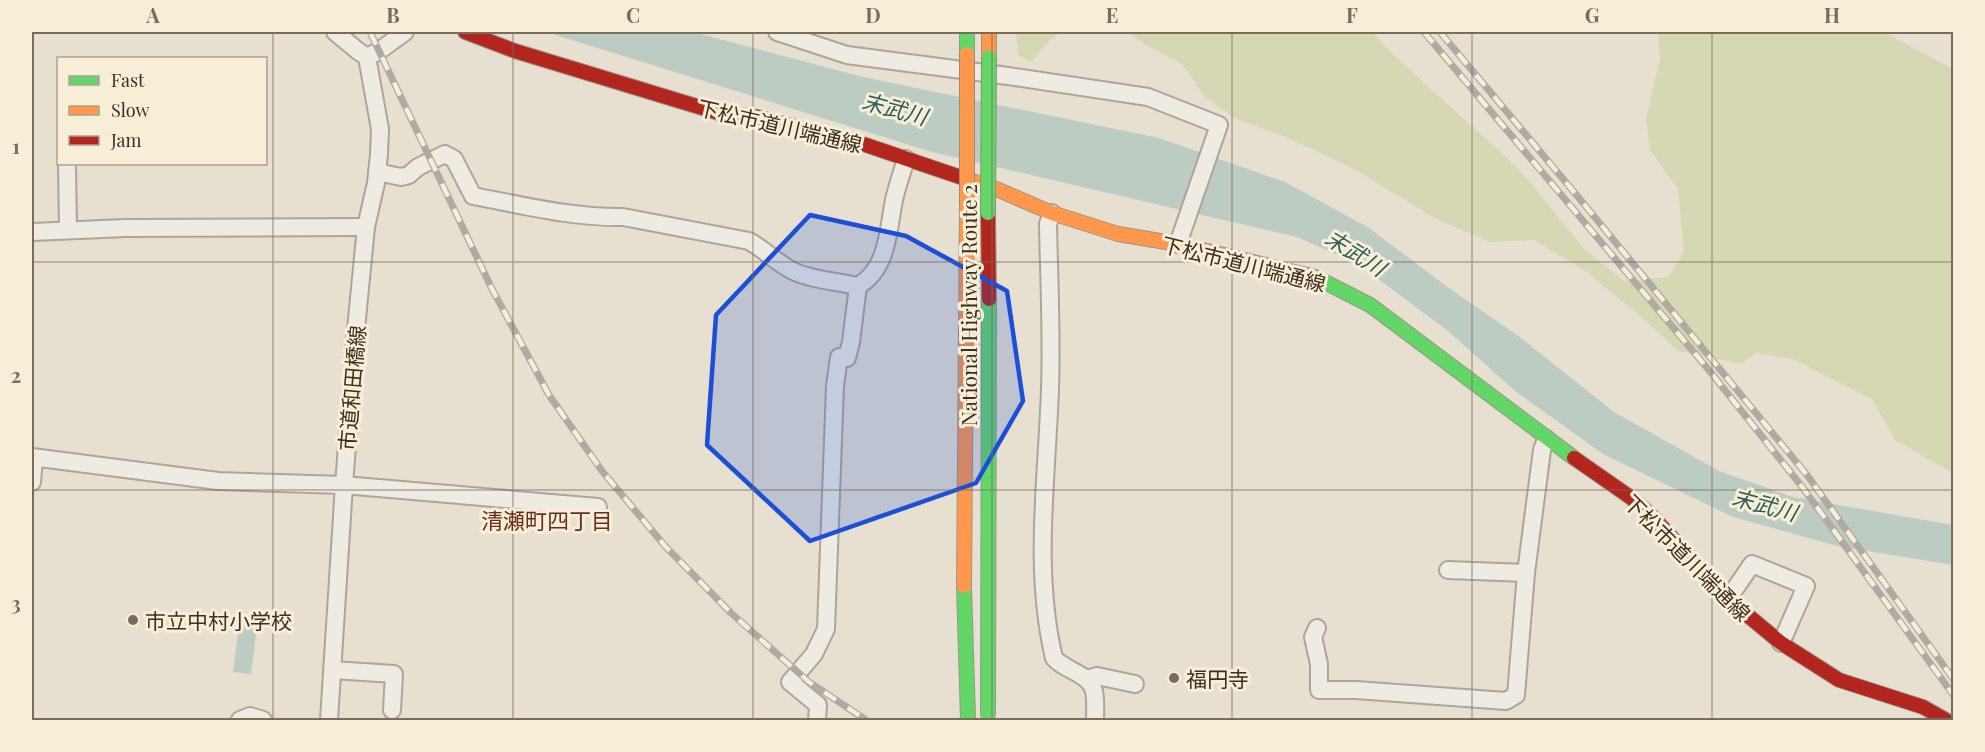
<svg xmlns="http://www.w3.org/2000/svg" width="1985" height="752" font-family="'Playfair Display','Noto Sans JP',serif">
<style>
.green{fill:#d6d7b3}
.water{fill:#bcccc2}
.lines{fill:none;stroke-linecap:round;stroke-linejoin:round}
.street-casing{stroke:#ada599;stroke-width:20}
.fast-casing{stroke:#9c958a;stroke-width:16}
.slow-casing{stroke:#9c958a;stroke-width:16}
.jam-casing{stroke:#9c958a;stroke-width:16}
.street{stroke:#efebe3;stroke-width:16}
.fast{stroke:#63d668;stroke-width:14}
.slow{stroke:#ff974d;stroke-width:14}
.jam{stroke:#b3261e;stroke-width:14}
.rail-casing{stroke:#afaaa2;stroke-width:7}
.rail{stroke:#f7eed8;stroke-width:4.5;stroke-dasharray:14;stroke-linecap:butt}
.fast-bridge-casing{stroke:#928b80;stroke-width:16;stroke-linecap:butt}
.slow-bridge-casing{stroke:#928b80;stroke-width:16;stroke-linecap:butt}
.fast-bridge{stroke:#63d668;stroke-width:14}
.slow-bridge{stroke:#ff974d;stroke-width:14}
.marked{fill:#1d4ed8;fill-opacity:0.2;stroke:#1d4ed8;stroke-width:4.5;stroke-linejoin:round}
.grid{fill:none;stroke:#786c5e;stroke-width:1.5;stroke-opacity:0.55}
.poi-dot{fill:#786c5e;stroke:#f7eed8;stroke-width:2}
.labels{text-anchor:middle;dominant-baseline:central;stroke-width:6;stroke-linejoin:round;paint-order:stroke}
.street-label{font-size:21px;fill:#3d2e20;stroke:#f7eed8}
.poi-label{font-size:21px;fill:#3d2e20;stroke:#f7eed8;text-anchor:start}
.water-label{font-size:22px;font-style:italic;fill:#2f5d5a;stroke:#f7eed8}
.neighbourhood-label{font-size:22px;fill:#6b2e1e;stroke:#f7eed8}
.neatline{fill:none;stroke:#786c5e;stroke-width:2}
.grid-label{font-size:20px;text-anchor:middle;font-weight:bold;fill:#786c5e}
</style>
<rect width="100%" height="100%" fill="#e7e0d1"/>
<g class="green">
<path d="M1016 32H1061L1048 42 1031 62 1018 55Z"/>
<path d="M1127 32H1373L1388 50 1520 170 1585 250 1624 281 1669 277 1684 251 1678 189 1650 150 1646 118 1660 60 1658 32H1884L1953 69V473L1895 440 1872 399 1793 359 1757 353 1741 364 1678 351 1653 327 1587 272 1534 240 1489 242 1433 217 1354 169 1286 137 1234 118 1205 97 1182 64 1144 44Z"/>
</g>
<g class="water">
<path d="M546 32H693L863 77 1159 138 1285 182 1369 228 1446 286 1517 335 1614 412 1719 471 1793 497 1953 525V565L1837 546 1733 517 1603 454 1515 391 1448 331 1358 264 1297 237 932 152Z"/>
<path d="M240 617 258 619 251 674 233 672Z"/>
</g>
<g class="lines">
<g class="street-casing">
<g id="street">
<path d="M335 32 358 51 367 57 379 51 405 32"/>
<path d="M777 32 847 55 1008 76 1148 97 1219 125 1178 244"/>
<path d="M67 164 68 230"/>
<path d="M377 172 401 177 409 175 418 167 445 154 454 159 473 196C522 205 573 218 623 217L749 241C765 250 777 263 793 271 808 279 840 282 858 286 888 269 888 230 894 200 897 186 902 173 906 159"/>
<path d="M1052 213 1048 224C1049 279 1052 334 1050 389 1047 478 1033 570 1054 658 1065 671 1089 673 1094 691 1096 700 1095 711 1095 720"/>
<path d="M32 232 126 228 366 227"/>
<path d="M32 457 218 481 344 485 598 507"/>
<path d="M32 482 34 458"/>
<path d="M1448 570 1526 573"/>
<path d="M1728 599 1752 564 1806 586 1781 643"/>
<path d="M1317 628 1313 637 1319 664V690H1356L1506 701 1516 695 1526 573 1542 450 1546 439"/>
<path d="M333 670 394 674 392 710"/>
<path d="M1087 679 1097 676 1135 684"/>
<path d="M240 720 250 716 263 720"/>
<path d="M329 720 344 485 356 329 366 227 376 183 379 154 380 129 367 57"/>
<path d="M817 720 818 705 790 682 814 654 826 629 835 386 839 357 847 358 851 342 858 286"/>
</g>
</g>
<g class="fast-casing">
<g id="fast">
<path d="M967 32V54"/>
<path d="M1307 275 1315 277 1370 305 1574 458"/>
<path d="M964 586 968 720"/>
<path d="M988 714 989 299"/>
</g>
</g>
<g class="slow-casing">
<g id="slow">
<path d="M989 32V57"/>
<path d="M966 179 994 188 1052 213 1118 234 1178 244 1307 275"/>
<path d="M964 586 967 204"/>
</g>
</g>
<g class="jam-casing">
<g id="jam">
<path d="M465 32 515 51 719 113 757 117 863 144 966 179"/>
<path d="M988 213 989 299"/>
<path d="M1574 458 1630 497 1650 514 1728 599 1781 643 1839 680 1923 707 1946 720"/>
</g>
</g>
<use href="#street" class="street"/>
<use href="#fast" class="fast"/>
<use href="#slow" class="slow"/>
<use href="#jam" class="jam"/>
<g class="rail-casing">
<g id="rail">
<path d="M370 32 491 287 549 395 602 471 665 546 731 613 809 682 866 720"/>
<path d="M1424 32 1708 369 1803 488 1954 696"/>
<path d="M1440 32 1579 198 1807 475 1954 680"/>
</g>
</g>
<use href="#rail" class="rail"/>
<g class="fast-bridge-casing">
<path id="fast-bridge" d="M988 213 989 57"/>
</g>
<g class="slow-bridge-casing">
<path id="slow-bridge" d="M967 54V204"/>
</g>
<use href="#fast-bridge" class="fast-bridge"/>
<use href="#slow-bridge" class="slow-bridge"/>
</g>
<path class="marked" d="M810 215 906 236 1007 291 1023 401 976 483 810 541 707 445 716 315Z"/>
<path class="grid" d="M273 32V720M513 32V720M753 32V720M992 32V720M1232 32V720M1472 32V720M1712 32V720M32 262H1954M32 490H1954"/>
<g class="poi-dot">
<circle cx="133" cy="620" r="6"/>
<circle cx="1174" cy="678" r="6"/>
</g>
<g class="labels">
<g class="street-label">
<text transform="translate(780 125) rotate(13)">下松市道川端通線</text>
<text transform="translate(1244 263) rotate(14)">下松市道川端通線</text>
<text transform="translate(968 305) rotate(-90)">National Highway Route 2</text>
<text transform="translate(351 388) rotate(-85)">市道和田橋線</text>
<text transform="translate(1688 557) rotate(45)">下松市道川端通線</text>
</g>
<g class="poi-label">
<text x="145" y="620">市立中村小学校</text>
<text x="1186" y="678">福円寺</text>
</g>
<g class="water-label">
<text transform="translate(895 108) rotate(15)">末武川</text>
<text transform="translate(1356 252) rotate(32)">末武川</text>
<text transform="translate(1765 504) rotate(15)">末武川</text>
</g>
<g class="neighbourhood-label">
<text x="547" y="520">清瀬町四丁目</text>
</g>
</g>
<rect width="1985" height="752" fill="none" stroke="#f7eed8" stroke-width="66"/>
<rect x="57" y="57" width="210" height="108" fill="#f7eed8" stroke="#ada18e" stroke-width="1.5"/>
<rect x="69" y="76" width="30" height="9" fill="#63d668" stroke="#ada18e" stroke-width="1.5"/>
<text x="111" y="87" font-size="18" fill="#3d2e20">Fast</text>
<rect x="69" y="106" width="30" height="9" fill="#ff974d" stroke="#ada18e" stroke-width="1.5"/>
<text x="111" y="117" font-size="18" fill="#3d2e20">Slow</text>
<rect x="69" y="136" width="30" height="9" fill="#b3261e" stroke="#ada18e" stroke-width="1.5"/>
<text x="111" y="147" font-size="18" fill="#3d2e20">Jam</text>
<rect x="33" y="33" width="1919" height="686" class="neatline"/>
<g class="grid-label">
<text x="153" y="23">A</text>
<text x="393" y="23">B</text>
<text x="633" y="23">C</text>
<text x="873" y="23">D</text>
<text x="1112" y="23">E</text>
<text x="1352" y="23">F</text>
<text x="1592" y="23">G</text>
<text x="1832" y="23">H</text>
<text x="16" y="154">1</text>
<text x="16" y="383">2</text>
<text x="16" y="611">3</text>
</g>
</svg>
